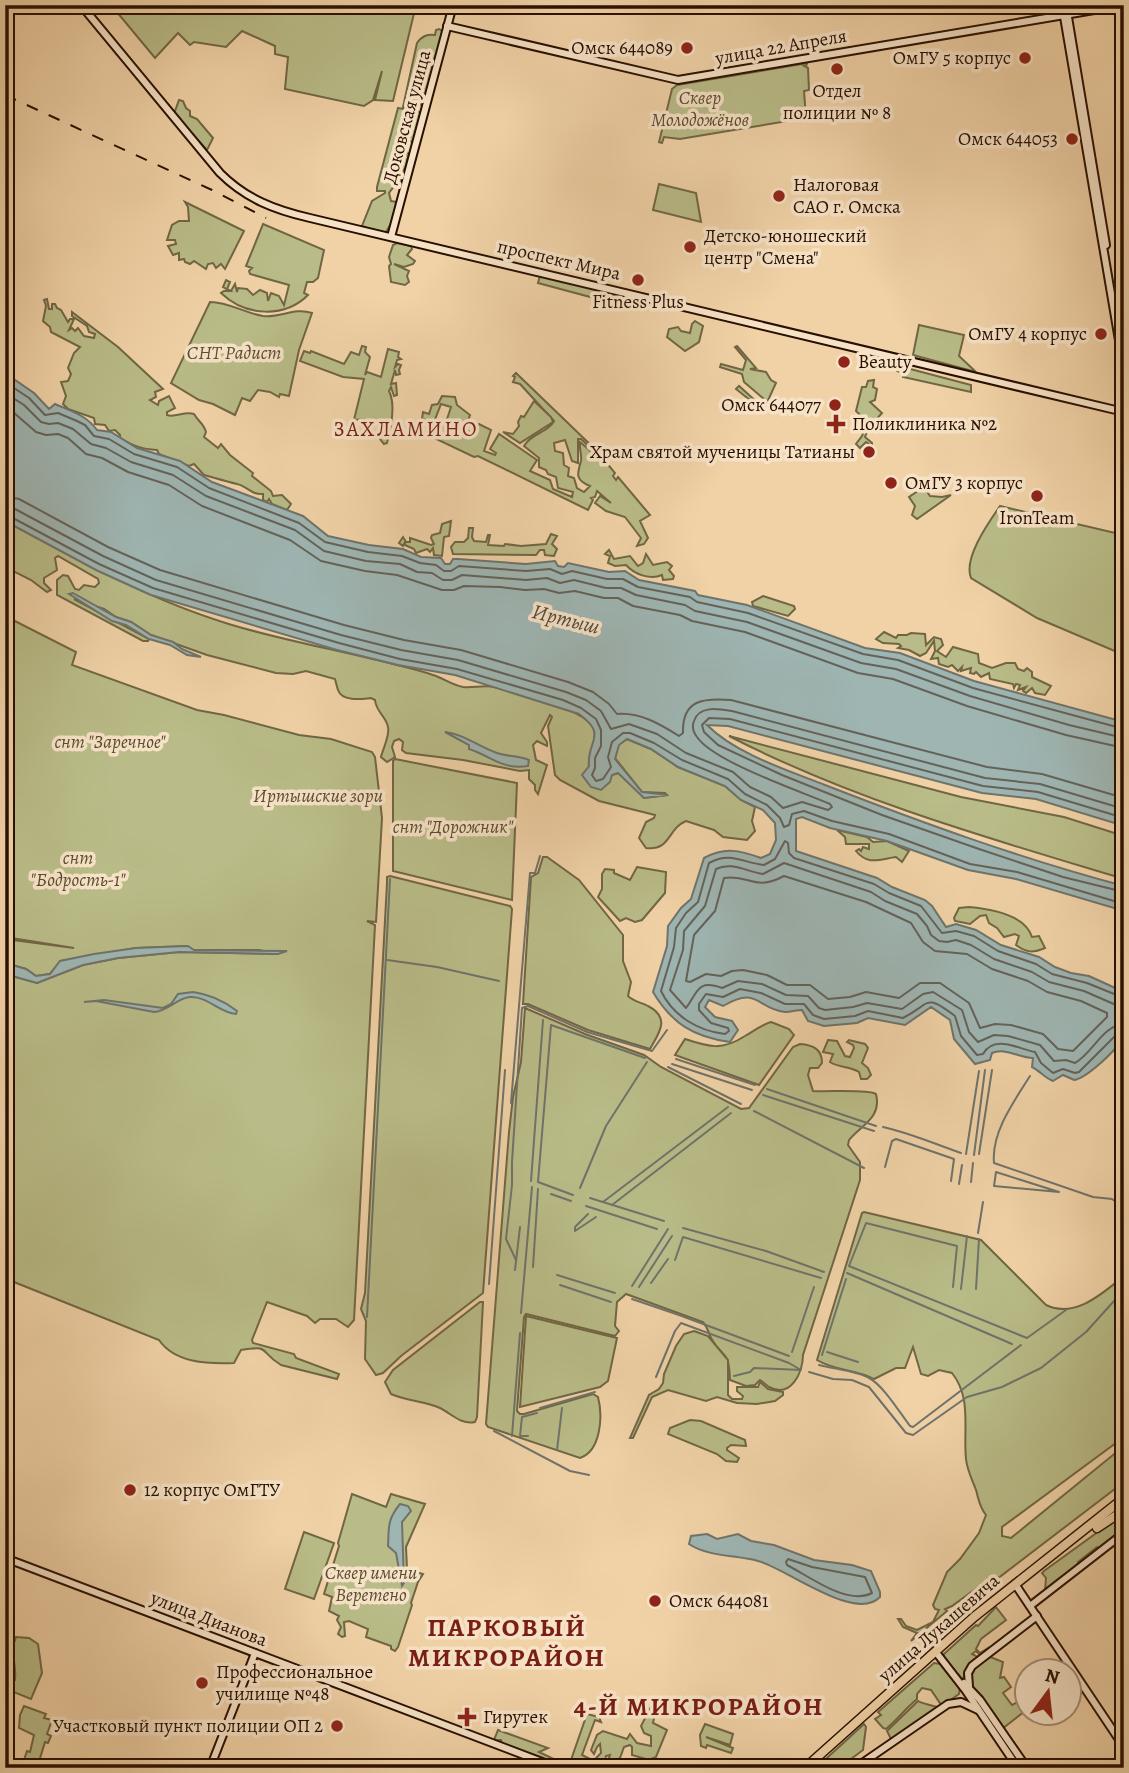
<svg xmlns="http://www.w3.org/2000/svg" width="1129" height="1773" font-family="Alegreya,serif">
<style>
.green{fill:#b9bc88;stroke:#716644;stroke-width:2}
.water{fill:#9eb5b2;stroke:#6f736b;stroke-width:2}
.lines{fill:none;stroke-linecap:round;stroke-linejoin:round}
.shore{stroke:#646259;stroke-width:2}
.stream{stroke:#6f736b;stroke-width:2}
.secondary-casing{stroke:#290f00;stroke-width:10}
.primary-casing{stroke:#290f00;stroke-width:11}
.secondary{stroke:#f6e2c6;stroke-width:6}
.primary{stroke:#f1d2a7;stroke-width:8}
.rail{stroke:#290f00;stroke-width:2;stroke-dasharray:12 12;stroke-linecap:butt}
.poi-dot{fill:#8f2418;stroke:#f6e2c6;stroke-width:2.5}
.labels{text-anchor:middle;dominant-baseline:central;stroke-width:7;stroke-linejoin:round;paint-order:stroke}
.street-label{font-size:19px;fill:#290f00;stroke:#f6e2c6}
.poi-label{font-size:19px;fill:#290f00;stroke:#f6e2c6;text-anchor:start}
.park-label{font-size:19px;font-style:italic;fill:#5b4c30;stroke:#f6e2c6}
.neighbourhood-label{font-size:21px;letter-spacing:2px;fill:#7a1f14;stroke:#f6e2c6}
.water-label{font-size:21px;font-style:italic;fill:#52493e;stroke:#f6e2c6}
.district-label{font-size:26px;font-weight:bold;letter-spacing:2px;fill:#7a1f14;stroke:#f6e2c6}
</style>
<rect width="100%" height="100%" fill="#f1d2a7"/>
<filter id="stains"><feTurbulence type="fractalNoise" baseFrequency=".00286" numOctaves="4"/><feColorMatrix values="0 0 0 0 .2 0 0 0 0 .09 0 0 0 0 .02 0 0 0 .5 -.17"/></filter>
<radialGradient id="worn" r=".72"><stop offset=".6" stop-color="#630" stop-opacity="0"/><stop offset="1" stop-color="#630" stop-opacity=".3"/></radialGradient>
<g class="green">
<path d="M111 5H416L393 101 375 100 382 71 373 100 364 106 285 89 288 57 275 54V46L242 31 226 47 194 42 190 45 178 33 155 58Z"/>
<path d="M439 29 442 31V36L425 101 417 107H403L417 43C422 36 427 34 435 35L436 30Z"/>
<path d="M807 63 806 67 808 68 809 90 804 91 806 118 680 139 664 137 662 143 659 142 672 89 677 85 802 64 804 66Z"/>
<path d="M179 100 183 101 186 108 190 111V116L197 119 213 138 207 150 174 114Z"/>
<path d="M398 108 421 112 413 142 409 141 407 135 402 137C400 145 401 154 399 163L402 164 407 152 409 154 405 169 396 173 395 177 402 180 400 189 395 185 389 193 391 201 397 202 392 222 386 232 379 233 362 226 372 201 385 193V191H377V187Z"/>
<path d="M659 184 696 193 701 222 653 210Z"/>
<path d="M185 202 244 231 225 269 221 264 216 268 213 263 208 264 206 269 194 261 190 264 185 262 184 259 179 260V253L173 255 168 246 176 244 175 240H167L172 225 179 221H189L188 207Z"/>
<path d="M263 224 324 250 318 278 313 282H307L304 293 308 295C285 318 246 317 221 293L224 291H230L223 287 226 280 230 282 227 289 231 291 235 284 237 292 238 288 247 289 253 295 260 290 267 293 268 301 271 293 279 296 284 305 289 285 250 274 249 271 252 268 246 266Z"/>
<path d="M397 243 411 246 412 249 407 255 415 261 413 264 404 267 394 264 409 271 407 276 409 282 405 285 391 282 389 266 391 264 389 257 393 245Z"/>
<path d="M540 276 612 293 613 296 609 302 538 283Z"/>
<path d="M47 299 49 309H52V304H55L57 308 61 310 68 322 70 319H74L69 330 72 328 75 331 78 328 84 336 94 338 95 334 89 332 87 326 72 316V312L118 347 163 389 155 392 156 397 150 400 158 405 159 401 169 396 175 408 167 412V415C175 418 184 411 194 414 198 421 204 424 206 432L204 437 218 448 221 444 230 455 253 473 252 476 271 491 273 496 282 495 291 504 287 510 272 504 269 499 267 502 263 500V494C251 495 247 486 237 484 225 481 215 478 204 475L194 464 189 466 159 454 157 450C142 449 133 446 120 438V435L115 430 109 431 105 425 95 424 94 418 68 409 63 404 66 396 61 382 68 381 71 374 68 368 74 353 80 347 51 332 50 327 43 321 46 306 44 300Z"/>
<path d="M210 302C229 302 244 313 263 316 281 318 294 307 312 313L299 350 289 396 280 394 279 397 270 392 258 390 250 401 242 398 235 415 213 404 199 400 171 383Z"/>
<path d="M695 321 703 326 699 342 685 351 667 337 669 329 678 327 681 331 690 333 692 324Z"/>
<path d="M919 325 964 335 959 356 976 372 913 355Z"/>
<path d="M362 346 366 347 365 352 370 357 365 375 367 372 381 377 388 349 399 352 398 357 401 359 397 360 395 367 398 364 401 365 399 370 400 374 396 375 395 370 391 384 396 383 397 395 394 396 391 387 389 391C396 405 391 426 387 443L384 444 380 439 383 424 374 421 367 428 365 419 354 420 364 379 343 377 300 361 304 351 310 353 311 351 344 364 351 352 359 355Z"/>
<path d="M737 346 756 368 750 369 766 372 771 380 776 383 764 409 760 408 736 389 739 386 759 404 763 405 764 399 744 382 742 374 720 367 721 364 743 370 746 360 735 347Z"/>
<path d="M899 366 971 385V392L903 377V373L897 371Z"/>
<path d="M516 373 598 452 597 454 581 439H578V463L572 461 565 440 554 443 555 451 563 453 564 465 569 468 568 476 574 478 577 488 584 492 590 486C575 480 577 474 581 461 582 455 579 448 580 442L600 459 601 456 615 473 613 476 616 480 618 477 650 515 640 521 648 538 644 544 637 546 641 538 625 517 606 511 595 503 600 496 611 503 597 491 595 497 591 498 593 500 588 510 478 456 474 457 428 435 432 426 446 422 451 407 441 404 434 422 422 419 423 412 429 414 432 405 438 404 442 396 455 397 457 405 470 415 465 430 473 433 479 424 491 430 484 451 495 455 496 453 490 449 499 434 537 460 530 471 550 480 553 489 572 497 573 492 558 488 556 477 548 474 546 470 539 467V458L524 446C531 433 548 433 554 421L520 384 513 382 515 377 513 376Z"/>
<path d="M874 380 873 387 877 389 875 400 870 402 882 413 868 429 865 437 872 443V446L866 442 860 448 856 444 862 436 867 422 856 411 862 387H866L868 381Z"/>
<path d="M534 401 551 417 553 422 520 443 503 432 513 434 519 426 518 422 521 416 524 417Z"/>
<path d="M924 487 930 496 942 497 951 495 917 519 912 515 915 506 909 497Z"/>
<path d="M1000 506 1124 535V655L1037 618 971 578C963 558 989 522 1000 506Z"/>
<path d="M5 521C79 561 152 601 232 625 286 641 343 651 397 665 409 668 422 671 433 675 443 678 452 685 463 687 473 688 484 685 495 687 517 692 573 707 589 722 603 734 587 752 589 766L612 775 619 773 644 798 667 795 665 793 642 792 615 758 618 745 627 739 651 749 678 767 725 786 741 800 755 807 752 821 755 831 747 840 723 837 714 830 686 821C667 829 671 851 646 848L639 838 646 822 654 818 655 815 599 801 560 780 555 775 548 726 552 717 550 715 541 733 547 742V746L537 741 533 745 536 760 547 765 538 794 535 790V785L529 779V770L520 771 463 760 406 753 402 750 403 742 399 739 394 741 392 747 395 757 387 762 381 757C383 748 390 736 388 727 386 716 376 712 375 700L371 698C362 699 342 702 338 690 337 687 336 683 335 679L306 671 293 674 276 673 207 655 151 635 131 622 116 617 104 609 74 599 149 639 148 641H143L57 595V580L63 575 68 576 75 589 79 590 84 585 95 587 99 583 98 579 58 556 55 558 57 570 44 578V583L51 590 47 592 31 580 5 567Z"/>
<path d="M451 521 449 536 444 537 442 556 434 555 433 548 430 552 427 549 416 553 414 549 405 545V542L403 546 399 543 403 537 406 542H410V538L431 545 434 544 431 538 432 535 440 533 442 524Z"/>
<path d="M469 528H473L472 537 474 541 486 542 488 535H490L488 545 504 546 505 544 521 546 546 544 551 534 557 536 552 544 557 549 554 556 545 555 544 550H540L536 555 453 554 451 547 455 542H464L468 538Z"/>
<path d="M609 550 614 559 630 556 638 566 643 563 646 554 653 565 667 562 672 566 669 570 674 576 673 579 663 580 662 575C651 580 635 575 626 565L615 566 608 563 610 556 605 554Z"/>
<path d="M763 596 794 606 795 609 788 616 753 606 752 602Z"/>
<path d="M5 616 76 652 72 665 197 710 224 715 299 735 331 739 372 752 375 757 382 818 376 922 367 921 375 925 354 1320 348 1327 336 1319H320L315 1323 307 1316 267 1302 252 1340 253 1343 294 1354 296 1358 339 1374 337 1379 281 1365C258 1351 272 1345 241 1350L234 1363C207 1364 175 1363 159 1340L14 1282 5 1275V974L37 983 83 965 118 958 179 952 278 954 259 950H193L187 946 136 948 61 961 50 974 36 976 26 969 5 963V939L74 948 5 937Z"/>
<path d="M884 632 896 638 898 635H907L911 633 925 634 926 645 934 637 941 639 943 645 937 651 946 657 953 647 978 654 979 663 992 668 1006 663H1015L1018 669 1024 671 1027 668 1032 672V677L1051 686 1045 695 1035 693 1032 688 1026 693 1023 691 1026 687 1018 690 1020 685 1016 684 1014 688 1013 684 990 679 989 673 981 677 976 672 974 674 970 673 971 668 961 671 962 667 958 671 952 665 948 667 939 664 938 658 931 659 935 651 934 641 926 653 920 656 909 650 898 648 901 646 899 644 883 643 876 639Z"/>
<path d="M729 736 961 797 1064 817 1124 836V879C991 839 853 800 729 736Z"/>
<path d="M395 759 517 783 512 900 393 871V761Z"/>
<path d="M837 830 867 837 873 842 887 841 909 851 902 862 896 857C880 859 868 866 856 851L859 849 861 851 863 847 869 849V844H846L845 837Z"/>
<path d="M543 857H547L579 880 623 935V961L631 982 628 996C634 1002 641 1002 648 1006 671 1018 659 1033 650 1049L588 1030 528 1004H523L531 877 538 873Z"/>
<path d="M637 867 666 872 665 893 642 920 635 922 626 918 620 921 598 897 602 889V874L605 869 614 870V873L630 880Z"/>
<path d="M390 876 510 906 512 909 483 1293 401 1356 383 1373 376 1375 365 1359 366 1321 361 1309 365 1293 387 883V877Z"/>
<path d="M969 907C991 909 1025 915 1032 937L1039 936 1045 948C1033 953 1027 953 1016 945L1019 936 1015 934 1004 937 997 928 989 923 986 915 980 916 970 924 955 921 954 918 959 908Z"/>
<path d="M525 1008 585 1034 644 1055 661 1067 741 1109 749 1108 793 1047 800 1044C813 1045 822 1049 822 1063L818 1068H810L808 1075 813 1091C828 1092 868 1089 876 1094 882 1118 861 1125 849 1140L848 1145 860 1162V1180L803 1355C803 1372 791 1399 769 1387 766 1385 763 1382 760 1380L755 1385 746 1386 730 1380C729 1348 723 1360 711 1338 708 1331 708 1328 703 1322L626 1294 617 1302 615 1326 619 1331 615 1336 526 1314 524 1317 517 1411 520 1414H524L593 1394 598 1397C603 1416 601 1451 580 1458L488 1427 486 1424 509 1132 513 1097 521 1062Z"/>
<path d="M771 1022 789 1029 794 1035 759 1085 675 1055 685 1039C709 1047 722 1051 745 1036 754 1031 761 1025 771 1022Z"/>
<path d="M828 1040 837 1041 845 1056 850 1057 854 1048 853 1045 847 1042 849 1040 865 1044 868 1048 862 1063 868 1068 871 1075 867 1079H861L859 1072C849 1066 839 1068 830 1062L833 1054 823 1052Z"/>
<path d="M864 1212 981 1240 1046 1305C1075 1319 1103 1293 1124 1276V1437L1002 1527V1536L1011 1538 1124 1446V1482L997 1579 984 1583 952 1606 945 1609 947 1611 911 1641 917 1633 903 1627 898 1619H901L906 1626 917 1630 933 1622 939 1610 935 1609 933 1605 947 1572 960 1559 979 1533 986 1515C979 1506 979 1500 976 1490 972 1479 967 1470 966 1459 963 1429 972 1398 952 1373L939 1370 928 1376 921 1374 913 1347 905 1368H896L874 1379C856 1369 835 1371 817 1360L862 1213Z"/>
<path d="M480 1302H483L477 1417 475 1422C461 1425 452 1414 440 1408 425 1401 407 1401 391 1394L385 1382 393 1370Z"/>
<path d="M526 1316 617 1338 608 1381 600 1387 520 1407Z"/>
<path d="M694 1331 708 1336 728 1360V1395L732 1399H742L743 1396 737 1391V1387H758L760 1382 768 1389 783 1392V1395L775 1401 757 1404 737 1403 717 1397 706 1401 668 1390 652 1397 633 1438H630L649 1395 659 1389 663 1383 664 1374 676 1346 684 1334Z"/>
<path d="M690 1420 701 1421 745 1440 746 1446 731 1445 727 1448V1450L739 1458 737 1462 726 1461 717 1454 668 1434 670 1428Z"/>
<path d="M352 1494 386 1507 391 1494 425 1504 406 1547 407 1569 423 1574 418 1582 411 1603 412 1605 398 1647 395 1651 391 1649V1646L366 1637 368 1629 349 1621 344 1622 345 1636 342 1637 338 1634 341 1627 337 1620 339 1616 329 1611 332 1597 324 1594 339 1546 338 1543Z"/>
<path d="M1124 1513V1531L1100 1549 1097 1547 1078 1562 1079 1564 1045 1592 1046 1578 1042 1573 1044 1571Z"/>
<path d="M304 1532 334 1543 314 1599 285 1589Z"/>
<path d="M996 1607 1006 1620 981 1639 976 1649 980 1653 988 1648V1650L981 1656 976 1651 972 1654 978 1657 962 1679 944 1658V1654L976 1625 978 1626Z"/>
<path d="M16 1637 29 1638 38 1644 42 1673 31 1699 11 1691 5 1686 6 1680 11 1682 15 1680C17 1664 9 1652 16 1637Z"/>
<path d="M988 1656 1003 1662 1000 1678 1004 1677 1011 1687 1003 1693 1012 1705 1018 1702 1025 1711 1002 1729C992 1715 964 1690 973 1672 975 1665 983 1661 988 1656Z"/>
<path d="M934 1663 940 1664 960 1688 959 1694 942 1706 931 1690 922 1688 917 1694V1699C905 1709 897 1720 886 1729L883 1728 875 1719 881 1715 878 1712Z"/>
<path d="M654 1701 657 1704 653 1723 667 1730 656 1757 649 1760 632 1755V1747L630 1745 624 1747 620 1758 616 1760 621 1768 607 1764 610 1755 606 1756 605 1761 596 1758 601 1753 600 1744 597 1747 594 1754 591 1750 597 1735 603 1731 627 1739 630 1734 637 1743 651 1746V1736L644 1733 641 1726Z"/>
<path d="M918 1701C921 1703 937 1707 938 1707L891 1739 887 1731Z"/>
<path d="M24 1706 46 1714 44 1718 52 1720 47 1734 51 1736 48 1743 45 1742 37 1768 20 1766V1763H23L27 1751 30 1752 34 1735 19 1728 20 1715Z"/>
<path d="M587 1714 599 1717 601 1722 595 1720 582 1755 590 1759 579 1764 581 1768H573L571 1760Z"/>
<path d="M705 1724 733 1734 730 1745 706 1737 733 1748 731 1753 707 1745 706 1748 701 1746 700 1735Z"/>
<path d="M864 1724 866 1727 863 1750 839 1768H816Z"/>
<path d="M498 1730 548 1748 539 1752 562 1763 561 1766 502 1744 501 1740H494Z"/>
</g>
<g class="water">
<path d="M5 373 34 393 49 409 55 404C71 411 86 415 97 430L111 432 137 448 180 461 212 482 303 516 328 536 369 545 403 549 421 557 441 558 445 564H450L453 559H458L526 564 555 561 558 566 564 567 568 563 609 572 625 571 639 580 695 591 698 595 747 605 865 648 900 653 974 681 1124 722V826L1036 799 982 793 728 726 707 725C736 754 787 770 825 785 923 823 1022 859 1124 886V911L1016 879 968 870 887 841 830 828 802 817 796 819V851L877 878 892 887 925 900 932 906 946 927 956 924 976 930 1001 945 1039 957 1055 967 1071 973 1089 976 1124 992C1124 1003 1127 1028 1123 1037 1118 1049 1087 1078 1074 1080L1063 1075 1053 1081C1045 1078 1040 1071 1032 1067L1033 1058C1019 1058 1005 1047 992 1053L990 1060 975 1064 954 1039 950 1020 931 1007 905 1025 868 1018 857 1023 824 1026 808 1021 802 1010C797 1010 790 1012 785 1012 756 1009 759 985 723 1006L709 1000 705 1007 715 1017 732 1021 738 1030 730 1042C694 1037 672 1024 653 992L667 946 668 926 681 908 691 899 704 858C725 847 739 850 761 858L770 854 776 840 775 823 763 810 741 800 725 786 678 767 651 749 627 739 619 745 615 759 642 792 668 795 644 798 618 773 612 775 610 782 601 790 591 787 582 775 589 766C586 741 609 736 579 714L455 675 398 665 337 650 151 595 96 570 5 521Z"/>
<path d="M73 593 116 617 131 622 151 635 173 642 182 649 201 657 187 655 170 645 149 639 126 625 112 621 69 594Z"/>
<path d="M445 732C464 734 479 747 497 753 508 757 518 755 529 760L528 766C502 770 491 756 469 749V745Z"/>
<path d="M188 946 194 950 287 951 278 954 179 952 118 958 83 965 37 983 5 974V963L26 969 36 976 50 974 60 961 94 954 136 948Z"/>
<path d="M193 992C208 994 224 1001 237 1011L236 1014C220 1013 207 996 190 997 177 998 168 1011 154 1012L96 1001 84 1002 104 1000 163 1008 171 1004 178 994Z"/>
<path d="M400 1504 408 1506 411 1511 402 1522 404 1583 402 1586 396 1553 388 1546C389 1527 387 1520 400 1504Z"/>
<path d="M707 1534 717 1539 738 1534 751 1541 774 1545 814 1560 852 1565 871 1571 880 1592V1597C855 1623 786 1568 758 1561 737 1555 708 1557 689 1544L691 1536Z"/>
</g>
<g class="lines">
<g class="shore">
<path d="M5 382 29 398 45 415 58 413 77 421 85 425 94 436 109 439 134 454 177 467 209 488 299 523 325 542 368 552 402 556 420 563 436 565 444 571H451L459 566 526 571 550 569 562 574 572 571 607 579H623L638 587 690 597 697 602 748 613 863 654 898 660 973 688 1124 729"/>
<path d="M5 393 24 405 41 422 49 424 58 423 73 429 91 444 106 448 131 462 173 475 206 496 295 530 324 551 366 561 400 564 417 572 432 573 443 580H452L462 575 526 580 547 578 560 583 574 580 606 588H621L636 595 685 605 695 611 747 622 861 663 896 669 970 696 1069 725 1124 738"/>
<path d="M5 405 36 432 46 435 58 434 68 438 86 454 102 458 128 472 169 485 202 506 290 540 321 561 365 571 397 575 442 590H454L464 586 500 587 525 590 544 589 559 593 575 591 604 598H618L633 606 680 615 692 621 745 632 858 673 893 679 967 706 1066 735 1124 748"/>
<path d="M5 496 19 499 108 547 160 570 344 625 404 640 461 650 568 682 593 692 609 704 617 714C640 712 660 724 679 736L683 733C682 699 704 698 731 700L987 767 1042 774 1124 798"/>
<path d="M5 507 15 509 103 556 156 580 341 635 401 650 458 660 566 692 586 700 601 711 611 729 629 724 657 734 686 753 733 772 750 787 771 797 783 808 802 802 828 810 832 807 830 804C800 791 714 762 697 737 693 732 692 726 694 721 699 705 719 709 732 711L985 778 1040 784 1124 809"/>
<path d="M5 516 11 517 99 564 153 588 339 643 400 659 457 669 563 700 581 708 596 719 601 730V746L595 758V768L592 775 596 781 603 779 611 767 608 757 612 742 623 733H630L654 743 682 760 728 779 745 794 767 805 780 818 784 827 789 825 792 814 804 811 832 821 889 834 970 864 1017 872 1124 904"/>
<path d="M1124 818 1038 792 983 786 730 719 709 718 702 725 704 732 718 745 782 775 882 815 979 849 1063 877 1124 892"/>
<path d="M784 876 866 902 911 923 923 942 935 951 967 954 992 969 1028 981 1047 992 1081 1001 1107 1013V1017L1073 1051 1058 1049 1043 1034 1011 1025 995 1024 980 1028 969 1003 940 983H920L899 998 866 992 850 997 828 999 810 985H787L767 975 743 970 732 971 721 976 706 974 690 982 686 981 694 935 715 911 724 878C750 874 754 892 784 876Z"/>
<path d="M1124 998 1087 983 1052 974 1036 964 998 951 974 936 956 931 942 933 921 906 889 893 874 884 794 858 789 853 788 843 785 841 775 859 764 865C743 863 731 851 709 863L698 902 686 913 676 928 674 947 661 991C673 1016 698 1031 725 1034L729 1031 728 1028 711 1023 699 1010V1004L706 994 723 997 740 989 761 993 785 1004H804L813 1015 824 1019 855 1016 868 1011 903 1018C932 1003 924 993 955 1016L961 1036 977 1055 983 1054C994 1034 1019 1049 1035 1052L1041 1063 1053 1073 1063 1069 1075 1073 1079 1072 1116 1035 1124 1033"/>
<path d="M1124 1006 1116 1005 1084 991 1049 982 1032 972 994 959 971 945 956 940 947 942 939 941 931 935 927 926 917 914 885 901 871 892 784 863 763 874C747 872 732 861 716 869L705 906 684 931 683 950 670 990 686 1008C698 992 697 979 722 988L738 981 762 984 786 995 808 996 819 1008 825 1010 853 1007 867 1003 902 1009 923 994 933 992 962 1010 969 1032 978 1042 994 1035 1008 1036 1040 1045 1054 1061 1066 1060 1075 1063C1092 1054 1103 1025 1124 1024"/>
<path d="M788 1559 812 1567 865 1577 872 1593C847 1606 809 1576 787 1565L786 1562Z"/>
</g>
<g class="stream">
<path d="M387 960 437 967 499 981"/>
<path d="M676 1059 755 1085"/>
<path d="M672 1064 752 1090"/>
<path d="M668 1067 741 1104"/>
<path d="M1030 1076C1014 1101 991 1133 994 1163L1093 1197 1112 1199 1124 1208"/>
<path d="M767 1089 876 1126"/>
<path d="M763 1095 874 1131"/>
<path d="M511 1103 530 873H535L540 856"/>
<path d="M754 1111 864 1168"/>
<path d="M883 1127C910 1133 935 1144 961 1153"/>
<path d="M966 1154 979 1071"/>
<path d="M979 1154 992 1070"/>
<path d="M974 1155 985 1070"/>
<path d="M885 1167 892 1141 896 1139 954 1159 951 1181"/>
<path d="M996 1172 1059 1192 994 1186Z"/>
<path d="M531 1181 543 1020"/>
<path d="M971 1182 973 1163"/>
<path d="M959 1184 962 1165"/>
<path d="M580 1188 606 1126 647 1062"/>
<path d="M551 1194 571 1201"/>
<path d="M573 1195 538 1182 551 1025 645 1058"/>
<path d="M590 1198 664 1221"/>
<path d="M603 1202 728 1107"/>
<path d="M612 1205 731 1113"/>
<path d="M586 1206 657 1229"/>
<path d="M588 1214 575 1227V1231L596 1217"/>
<path d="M683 1228 766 1251 824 1272"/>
<path d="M978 1233 983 1202"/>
<path d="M516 1260 506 1239 512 1185V1162L522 1008 528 1006 587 1032 652 1051 667 1030"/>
<path d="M675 1260 683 1237 821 1278"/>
<path d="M533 1267 538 1189"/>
<path d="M515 1270 520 1227"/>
<path d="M847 1273 1012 1344"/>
<path d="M557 1275 615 1293"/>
<path d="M651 1283 668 1259"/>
<path d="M489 1284 505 1070"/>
<path d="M560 1285 611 1302"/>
<path d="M632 1286 668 1229"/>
<path d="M639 1287 672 1236"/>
<path d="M953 1287 957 1246 866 1223 849 1266 1027 1338 1066 1310"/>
<path d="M961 1289 967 1236"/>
<path d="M976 1289 979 1239"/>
<path d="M632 1299 679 1315 789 1356"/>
<path d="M521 1313 532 1187"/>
<path d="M367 1317 390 879"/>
<path d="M792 1352 814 1287"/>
<path d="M827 1352 858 1362"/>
<path d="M822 1355 846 1279"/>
<path d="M819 1365C834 1369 857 1371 869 1378 883 1385 900 1413 910 1426L913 1427 1021 1345"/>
<path d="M809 1372 833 1379 852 1380 869 1387 906 1433 913 1435 967 1397 1002 1387 1041 1368 1086 1332 1124 1290"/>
<path d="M656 1377 675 1331 681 1323 789 1363 801 1370 754 1368 750 1372 734 1376"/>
<path d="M540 1408 595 1392"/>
<path d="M494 1431 570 1471 589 1475"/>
<path d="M512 1436 520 1333"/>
<path d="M528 1436H520L522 1417 537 1413"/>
<path d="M557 1450 562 1408"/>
</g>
<g class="secondary-casing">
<g id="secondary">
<path d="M81 5 220 173C246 199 275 210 310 218L1124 412"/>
<path d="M1062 5 1124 370"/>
<path d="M1066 5 1106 245"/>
<path d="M447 26 678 80 1124 5"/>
<path d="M391 237 453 5"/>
<path d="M1121 417 1124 391"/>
<path d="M5 1558 558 1768"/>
<path d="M1015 1584 1124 1747"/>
<path d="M1030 1606 1124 1533"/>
<path d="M935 1651 966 1691 1018 1768"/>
<path d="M964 1683 980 1700 1027 1768"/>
<path d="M969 1686 968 1673 972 1666 1037 1616"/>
<path d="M210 1768 255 1653"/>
<path d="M855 1768 948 1704 961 1702 978 1710"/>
</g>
</g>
<g class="primary-casing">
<g id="primary">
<path d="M1097 1528 1124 1510"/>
<path d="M805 1768 974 1617 1124 1498"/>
</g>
</g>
<use href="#secondary" class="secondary"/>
<use href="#primary" class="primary"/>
<path class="rail" d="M5 95 212 190 266 218"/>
</g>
<g class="poi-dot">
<circle cx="687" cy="48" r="7"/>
<circle cx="1025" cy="58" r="7"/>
<circle cx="837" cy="69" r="7"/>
<circle cx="1072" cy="139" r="7"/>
<circle cx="779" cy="196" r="7"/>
<circle cx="690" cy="247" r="7"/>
<circle cx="638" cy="280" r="7"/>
<circle cx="1101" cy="334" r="7"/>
<circle cx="844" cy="362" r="7"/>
<circle cx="835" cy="405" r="7"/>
<path d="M832.5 413.5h7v7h7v7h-7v7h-7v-7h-7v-7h7z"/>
<circle cx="869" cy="452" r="7"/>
<circle cx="891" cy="483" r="7"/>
<circle cx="1037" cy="496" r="7"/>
<circle cx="130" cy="1490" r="7"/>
<circle cx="655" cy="1601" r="7"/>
<circle cx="202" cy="1683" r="7"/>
<path d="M463.5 1706.5h7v7h7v7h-7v7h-7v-7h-7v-7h7z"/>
<circle cx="337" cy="1726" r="7"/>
</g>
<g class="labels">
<g class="street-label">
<text transform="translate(781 47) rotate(-10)">улица 22 Апреля</text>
<text transform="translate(407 117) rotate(-75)">Доковская улица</text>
<text transform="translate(559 260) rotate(13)">проспект Мира</text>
<text transform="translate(209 1619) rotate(21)">улица Дианова</text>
<text transform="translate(939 1628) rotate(-41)">улица Лукашевича</text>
</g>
<g class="poi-label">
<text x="673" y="48" text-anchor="end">Омск 644089</text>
<text x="1011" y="58" text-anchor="end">ОмГУ 5 корпус</text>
<text x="837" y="91" text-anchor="middle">Отдел<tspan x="837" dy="22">полиции № 8</tspan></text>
<text x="1058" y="139" text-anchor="end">Омск 644053</text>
<text x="793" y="185">Налоговая<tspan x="793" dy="22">САО г. Омска</tspan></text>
<text x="704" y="236">Детско-юношеский<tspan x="704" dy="22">центр "Смена"</tspan></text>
<text x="638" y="302" text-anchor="middle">Fitness Plus</text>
<text x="1087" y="334" text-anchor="end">ОмГУ 4 корпус</text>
<text x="858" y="362">Beauty</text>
<text x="821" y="405" text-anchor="end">Омск 644077</text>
<text x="852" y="424">Поликлиника №2</text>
<text x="855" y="452" text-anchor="end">Храм святой мученицы Татианы</text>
<text x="905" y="483">ОмГУ 3 корпус</text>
<text x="1037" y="518" text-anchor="middle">IronTeam</text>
<text x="144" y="1490">12 корпус ОмГТУ</text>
<text x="669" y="1601">Омск 644081</text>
<text x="216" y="1672">Профессиональное<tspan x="216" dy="22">училище №48</tspan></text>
<text x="483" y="1717">Гирутек</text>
<text x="323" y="1726" text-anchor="end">Участковый пункт полиции ОП 2</text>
</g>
<g class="park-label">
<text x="700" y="98">Сквер<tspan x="700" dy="22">Молодожёнов</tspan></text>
<text x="234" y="353">СНТ Радист</text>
<text x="110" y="742">снт "Заречное"</text>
<text x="318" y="796">Иртышские зори</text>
<text x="453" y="827">снт "Дорожник"</text>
<text x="78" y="858">снт<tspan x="78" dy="22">"Бодрость-1"</tspan></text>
<text x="371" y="1573">Сквер имени<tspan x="371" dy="22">Веретено</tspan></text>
</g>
<g class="neighbourhood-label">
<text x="406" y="429">ЗАХЛАМИНО</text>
</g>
<g class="water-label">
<text transform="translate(566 619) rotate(14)">Иртыш</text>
</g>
<g class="district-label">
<text x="507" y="1627">ПАРКОВЫЙ<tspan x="507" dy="30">МИКРОРАЙОН</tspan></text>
<text x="699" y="1706">4-Й МИКРОРАЙОН</text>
</g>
</g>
<rect width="1129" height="1773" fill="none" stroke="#f1d2a7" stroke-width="28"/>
<rect x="7" y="7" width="1115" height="1759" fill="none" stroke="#290f00" stroke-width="3.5"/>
<rect x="14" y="14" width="1101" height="1745" fill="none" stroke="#290f00" stroke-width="2"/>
<g transform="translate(1048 1692) rotate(15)"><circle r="33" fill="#f6e2c6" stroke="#a48e77" stroke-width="2"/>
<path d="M0-5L12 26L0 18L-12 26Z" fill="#8f2418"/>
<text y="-10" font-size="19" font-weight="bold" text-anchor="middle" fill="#290f00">N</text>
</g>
<rect width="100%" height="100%" filter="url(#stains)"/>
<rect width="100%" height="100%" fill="url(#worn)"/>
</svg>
